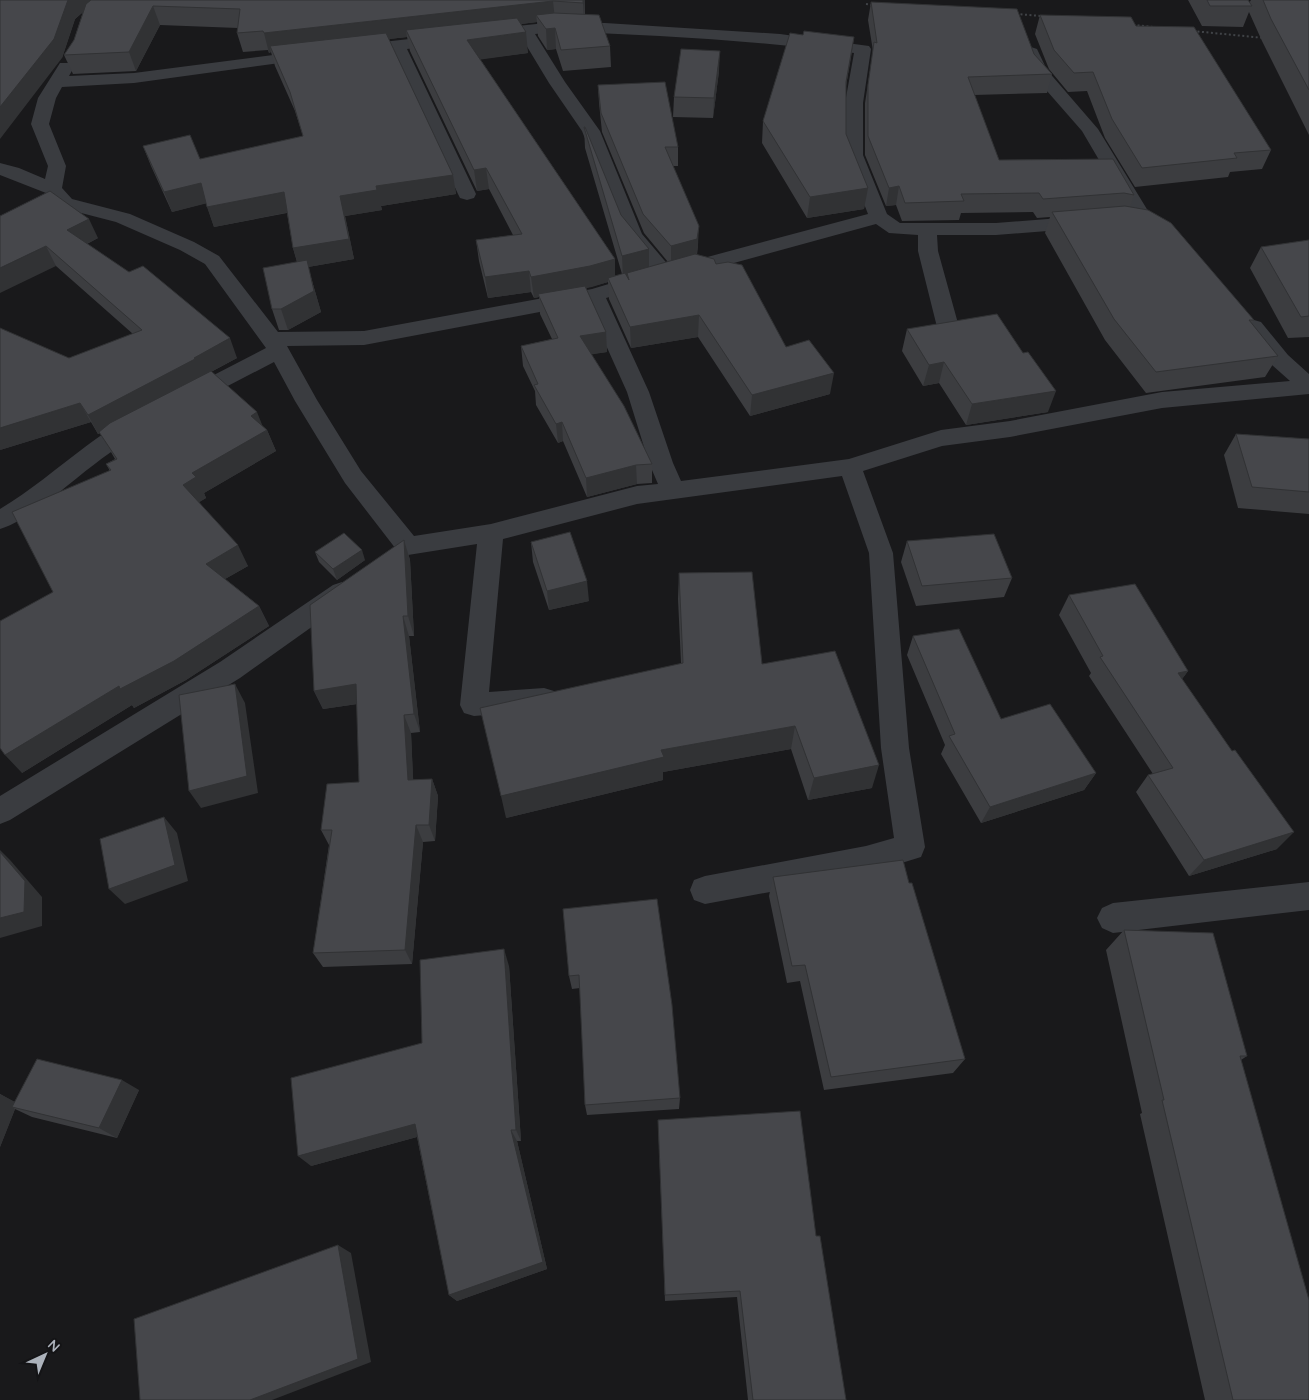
<svg xmlns="http://www.w3.org/2000/svg" width="1309" height="1400" font-family="Quicksand,sans-serif">
<style>
.lines{fill:none;stroke-linecap:round;stroke-linejoin:round}
.path{stroke:#404347;stroke-width:2;stroke-dasharray:2 2.5;stroke-linecap:butt}
.street{fill:#3a3c40;fill-rule:evenodd}
.wall{fill:#3c3d40}
.shaded-wall{fill:#313234}
.building{fill:#46474b;stroke:#313234}
</style>
<rect width="100%" height="100%" fill="#19191b"/>
<g class="lines">
<g class="path">
<path d="M866 4 873 5"/>
<path d="M1016 14 1042 16"/>
<path d="M1133 25 1154 27"/>
<path d="M1193 31 1264 38"/>
</g>
<g class="street">
<path d="M555 22 605 23 780 34 869 46 871 49 863 103V155L887 214 900 223H996L1085 216 1092 218 1095 222 1092 226 1085 228 996 235H937L938 251 959 327 955 332 948 334 941 332 937 327 918 251V235L889 233 876 224 606 298 649 392 673 463 681 481 849 459 941 430 1010 421 1162 392 1290 381 1272 365 1243 327 1247 322 1254 320 1261 322 1288 355 1309 374V394L1162 408 1010 437 942 446 863 471 893 553 909 748 925 847 921 857 866 874 705 904 694 900 690 890 694 880 705 876 866 846 894 838 881 748 869 553 842 476 637 504 503 539 489 692 544 688 554 691 558 699 554 707 544 710 474 716 464 713 460 705 477 544 408 555 399 553 345 483 295 401 274 362 195 403 187 406 179 403 176 398 179 393 266 348 205 264 180 250 116 222 58 207 46 193 0 175V163L19 168 45 179 48 166 31 124 38 98 60 63H72L74 67 69 76 134 73 311 50 317 52 319 55 317 58 134 83 62 87 56 98 49 124 66 166 62 188 72 199 130 214 194 242 219 256 278 332 364 331 592 289 652 271 623 236 582 131 549 83 520 35 488 39 482 37 480 34 482 31 488 29ZM555 32C655 34 755 41 854 53L845 103V155L868 214 670 267 642 234 600 131 565 82 535 34ZM587 303 627 392 649 463 658 484 637 486 491 524 414 536 361 471 317 400 287 346 364 345Z"/>
<path d="M445 35 451 37 453 40 451 43 407 49 476 194 474 198 467 200 460 198 458 194 392 51 356 55 350 53 348 50 350 47 356 45Z"/>
<path d="M1031 47 1037 49 1047 70 1098 129 1156 224 1153 228 1146 230 1139 228 1082 131 1033 75 1023 52 1025 49Z"/>
<path d="M138 416 146 418 149 424 146 430C121 444 99 460 77 478 54 496 28 520 0 529V509C30 491 57 468 85 447 101 435 119 422 138 416Z"/>
<path d="M342 582 351 585 355 592 351 599 240 678 10 820 0 824V796L220 662 333 585Z"/>
<path d="M1309 882V910L1113 933 1102 928 1097 918 1102 908 1113 903Z"/>
</g>
</g>
<g class="wall">
<path d="M0 0H585V15L610 46 611 67 563 71 556 49 547 50 538 36 537 22 521 24 528 53 480 59 615 259V276L622 274 585 148 584 127 621 215 649 249V267L668 262 644 233 602 132 599 103 598 85 678 147V166H673L698 245 697 255 716 264 786 347 830 394 750 416 698 337 631 348 609 299 608 282 586 288 606 332 607 352 591 354 652 464V483L637 484 587 497 563 441 558 443 536 405 535 391 523 366 521 346 552 339 540 314 539 297 534 298 531 292 488 298 479 261 476 240 513 235 489 189 477 191 410 51 407 37 389 39 453 175 456 194 381 206 382 210 345 216 354 259 308 267 321 312 288 330H279L272 309 297 262 293 248 287 213 214 227 206 203 172 212 151 166 143 146 200 159 303 136 295 111 275 66 271 52 269 53 268 50 243 52 237 33 238 28 160 25 136 71 73 74 64 55 74 40 83 12 75 19 62 58Z"/>
<path d="M1188 0H1248L1249 3 1251 0H1309V135L1262 41 1249 12 1243 27 1202 26Z"/>
<path d="M871 2 1034 54 1052 74 1047 93 974 95 999 160 1134 195 1130 207 1254 320 1252 324 1278 356 1265 377 1146 393 1105 340 1045 233 1050 217 1037 218 1033 212 961 213 959 220 902 221 896 205 886 206 865 155V103L873 51 868 20Z"/>
<path d="M1040 15 1136 26 1271 150 1262 169 1230 172 1228 177 1135 187 1105 138 1087 91 1068 92 1049 69 1035 34Z"/>
<path d="M803 35 854 37 846 86V134L868 188 864 209 807 218 762 143 763 121Z"/>
<path d="M719 71 713 118 673 117 674 97Z"/>
<path d="M0 216 98 238 87 244 237 358 211 372 262 426 267 430 276 451 204 493 206 498 199 502 248 566 225 579 259 606 269 626 186 680 134 708 132 705 22 773 53 592 110 471 106 464 115 459 100 433 98 434 91 422 0 450 69 358 133 334 56 266Z"/>
<path d="M1309 240V337L1288 338 1250 268 1261 247Z"/>
<path d="M907 329 1048 412 966 425 939 383 923 386 902 351Z"/>
<path d="M1236 434 1309 439V514L1238 508 1224 455Z"/>
<path d="M404 540 410 560 414 636H409L420 732 411 733 413 780 432 779 438 796 435 841 423 842 412 964 323 967 313 953 329 845 321 830 359 782 357 704 323 709 314 691Z"/>
<path d="M907 541 1012 578 1004 597 916 606 901 562Z"/>
<path d="M531 542 589 601 549 610 533 562Z"/>
<path d="M315 552 365 560 337 580 319 562Z"/>
<path d="M679 573 762 664 872 788 808 800 791 749 663 772V780L506 818 681 663 678 599Z"/>
<path d="M1069 595 1188 671 1182 679 1277 849 1189 876 1136 792 1148 775 1153 774 1089 676 1091 673 1059 615Z"/>
<path d="M913 636 1001 719 1096 773 1084 790 981 823 941 754 945 745 907 655Z"/>
<path d="M773 877 909 883 965 1059 953 1073 824 1090 800 981 787 983 769 896Z"/>
<path d="M563 909 680 1098 679 1109 587 1115 585 1105 580 988 572 989 569 976Z"/>
<path d="M1124 930 1247 1056 1241 1060 1309 1400H1205L1140 1114 1142 1113 1106 950Z"/>
<path d="M509 966 521 1141H517L547 1269 457 1301 449 1295 417 1137 311 1166 422 1043Z"/>
<path d="M139 1090 117 1138 32 1117 15 1109 0 1147V1094L14 1102Z"/>
<path d="M658 1120 816 1236 846 1400H748L737 1297 665 1301Z"/>
</g>
<g class="shaded-wall">
<path d="M68 0H97L75 19 62 58 0 139V107Z"/>
<path d="M583 0H585L584 21 583 3Z"/>
<path d="M553 1 555 20 536 15 537 22 409 37 406 30 407 37 272 52 270 46 271 52 269 53 264 33Z"/>
<path d="M153 6 160 25 136 71 129 52Z"/>
<path d="M555 28 556 49 547 50 546 29Z"/>
<path d="M526 32 528 53 470 61 467 40Z"/>
<path d="M854 37 851 58 843 103 846 82Z"/>
<path d="M720 51 719 71 713 118 714 98Z"/>
<path d="M486 168 489 189 477 191 474 170Z"/>
<path d="M453 175 456 194 381 206 382 210 345 216 354 259 308 267 321 312 288 330 281 309 299 268 293 248 340 196 376 186Z"/>
<path d="M201 183 208 203 172 212 164 192Z"/>
<path d="M899 186 896 205 886 206 889 188Z"/>
<path d="M868 188 864 209 807 218 810 197Z"/>
<path d="M284 192 290 212 214 227 207 207Z"/>
<path d="M89 219 98 238 76 249 67 230Z"/>
<path d="M699 226 698 245 696 258 671 265V246Z"/>
<path d="M46 246 56 266 0 293V268Z"/>
<path d="M649 249V270L627 273V277L623 278 622 256Z"/>
<path d="M615 259V280L608 278V282L592 287 540 297 538 294 539 297 534 298 531 277Z"/>
<path d="M529 271 531 292 488 298 485 277Z"/>
<path d="M699 315 698 337 631 348 630 327Z"/>
<path d="M606 332 607 352 582 356 580 336Z"/>
<path d="M230 338 237 358 203 376V378L98 434 88 415Z"/>
<path d="M944 362 939 383 923 386 929 365Z"/>
<path d="M834 373 830 394 750 416 752 395Z"/>
<path d="M1056 391 1048 412 966 425 972 404Z"/>
<path d="M80 403 91 422 0 450V428Z"/>
<path d="M257 412 265 432 267 430 276 451 204 493 206 498 193 506 183 485 192 473 251 416Z"/>
<path d="M562 422 563 441 558 443 556 424Z"/>
<path d="M636 465 637 484 587 497 586 478Z"/>
<path d="M404 540 410 560 414 636 408 616Z"/>
<path d="M238 545 248 566 216 584 206 564Z"/>
<path d="M362 550 365 560 337 580 333 569Z"/>
<path d="M587 581 589 601 549 610 547 591Z"/>
<path d="M259 606 269 626 186 680 134 708 132 705 22 773 5 755 119 686Z"/>
<path d="M403 616 409 636 420 732 414 714Z"/>
<path d="M1188 671 1174 690 1178 673Z"/>
<path d="M235 684 245 703 258 793 201 808 189 791Z"/>
<path d="M356 684 364 703 323 709 314 691Z"/>
<path d="M404 715 411 733 414 797 408 780Z"/>
<path d="M795 726 791 749 663 772V780L506 818 501 796 661 750Z"/>
<path d="M879 765 872 788 808 800 814 778Z"/>
<path d="M1096 773 1084 790 981 823 990 807Z"/>
<path d="M432 779 438 796 435 841 429 825Z"/>
<path d="M164 817 177 833 188 881 125 904 109 889Z"/>
<path d="M416 825 423 842 412 964 405 950Z"/>
<path d="M1294 832 1277 849 1189 876 1204 860Z"/>
<path d="M0 850 10 860 42 897V926L0 938Z"/>
<path d="M504 949 509 966 521 1141 516 1130Z"/>
<path d="M122 1080 139 1090 117 1138 99 1128Z"/>
<path d="M0 1094 17 1103 12 1107 15 1109 0 1147Z"/>
<path d="M415 1124 424 1135 311 1166 298 1156Z"/>
<path d="M511 1130 517 1141 547 1269 457 1301 449 1295Z"/>
<path d="M338 1245 351 1253 371 1362 272 1400H250Z"/>
</g>
<g class="building">
<path d="M0 0H68L54 39 0 107Z"/>
<path d="M91 0H583V3L553 1 264 33 263 31 237 33 240 9 153 6 129 52 64 55 74 40 86 4Z"/>
<path d="M1207 0H1248L1252 6H1210Z"/>
<path d="M1263 0H1309V90L1271 19Z"/>
<path d="M871 2 1017 9 1034 54 1052 74 968 77 999 160 1113 159 1134 195 1124 193 1043 199 1039 193 961 194 964 201 905 203 899 186 889 188 868 136V85L874 42 877 43Z"/>
<path d="M554 13 599 15 610 46 561 50 555 28 546 29 536 15Z"/>
<path d="M1040 15 1131 17 1136 26 1194 27 1271 150 1234 153 1237 158 1142 168 1112 119 1093 72 1074 73 1054 50Z"/>
<path d="M517 18 526 32 467 40 615 259 590 266 531 277 529 271 485 277 476 240 522 234 486 168 474 170 406 30Z"/>
<path d="M804 31 854 37 846 82V134L868 188 810 197 763 121 790 33 803 35Z"/>
<path d="M386 33 453 175 376 186 377 190 340 196 349 239 293 248 284 192 207 207 201 183 164 192 143 146 190 135 200 159 303 136 290 92 270 46Z"/>
<path d="M681 49 720 51 714 98 674 97Z"/>
<path d="M665 82 678 147H665L699 226 697 239 671 246 643 214 601 113 598 85Z"/>
<path d="M584 127H585L621 215 649 249 622 256Z"/>
<path d="M50 191 89 219 67 230 129 272 143 266 230 338 194 358 195 359 88 415 80 403 0 428V328L69 358 142 330 46 246 0 268V216Z"/>
<path d="M1125 206 1148 210 1171 223 1254 320H1249L1278 356 1156 372 1114 319 1052 212Z"/>
<path d="M1309 240V316L1301 317 1261 247Z"/>
<path d="M695 254 714 259 716 264 728 262 742 265 786 347 809 340 834 373 752 395 699 315 630 327 608 278 625 273 629 280 627 273Z"/>
<path d="M307 260 314 291 281 309H272L263 268Z"/>
<path d="M585 286 606 332 580 336 624 406 652 464 636 465 586 478 562 422 556 424 534 385 538 384 521 346 558 338 538 294Z"/>
<path d="M997 314 1023 353 1028 352 1056 391 972 404 944 362 929 365 907 329Z"/>
<path d="M211 371 257 412 251 416 267 430 192 473 196 477 183 485 238 545 206 564 259 606 174 661 120 689 119 686 5 755 0 748V621L53 592 12 512 111 470 106 464 117 459 99 432 110 423Z"/>
<path d="M1236 434 1309 439V492L1252 487Z"/>
<path d="M570 532 587 581 547 591 531 542Z"/>
<path d="M344 533 362 550 333 569 315 552Z"/>
<path d="M994 534 1012 578 922 586 907 541Z"/>
<path d="M404 540 408 616H403L414 714 404 715 408 780 432 779 429 825H416L405 950 313 953 332 830H321L327 784 359 782 356 684 314 691 310 605Z"/>
<path d="M752 572 762 664 835 651 879 765 814 778 795 726 661 750 664 757 501 796 480 708 683 663 679 573Z"/>
<path d="M1135 584 1188 671 1178 673 1232 751 1235 750 1294 832 1204 860 1148 775 1173 768 1100 657 1103 656 1069 595Z"/>
<path d="M959 629 1001 719 1050 704 1096 773 990 807 949 736 955 734 913 636Z"/>
<path d="M235 684 247 776 189 791 179 695Z"/>
<path d="M164 817 175 865 109 889 100 839Z"/>
<path d="M0 852 25 881 24 912 0 918Z"/>
<path d="M903 860 909 883H912L965 1059 831 1077 805 965 792 966 773 877Z"/>
<path d="M657 899 672 1005 680 1098 585 1105 579 975 569 976 563 909Z"/>
<path d="M1124 930 1213 933 1247 1056H1240L1309 1300V1400H1233L1162 1100H1164Z"/>
<path d="M504 949 516 1130H511L543 1262 449 1295 415 1124 298 1156 291 1078 422 1043 420 960Z"/>
<path d="M37 1059 122 1080 99 1128 12 1107Z"/>
<path d="M800 1111 816 1236H820L846 1400H753L740 1291 665 1295 658 1120Z"/>
<path d="M338 1245 358 1359 250 1400H140L134 1319Z"/>
</g>
<g transform="translate(45 1355) rotate(44)" stroke="#141416" stroke-width="4" paint-order="stroke">
<path d="M0-4L9 19L0 12L-9 19Z" fill="#acb2bb"/>
<text y="-8" font-size="14" font-weight="bold" text-anchor="middle" fill="#acb2bb">N</text>
</g>
</svg>
